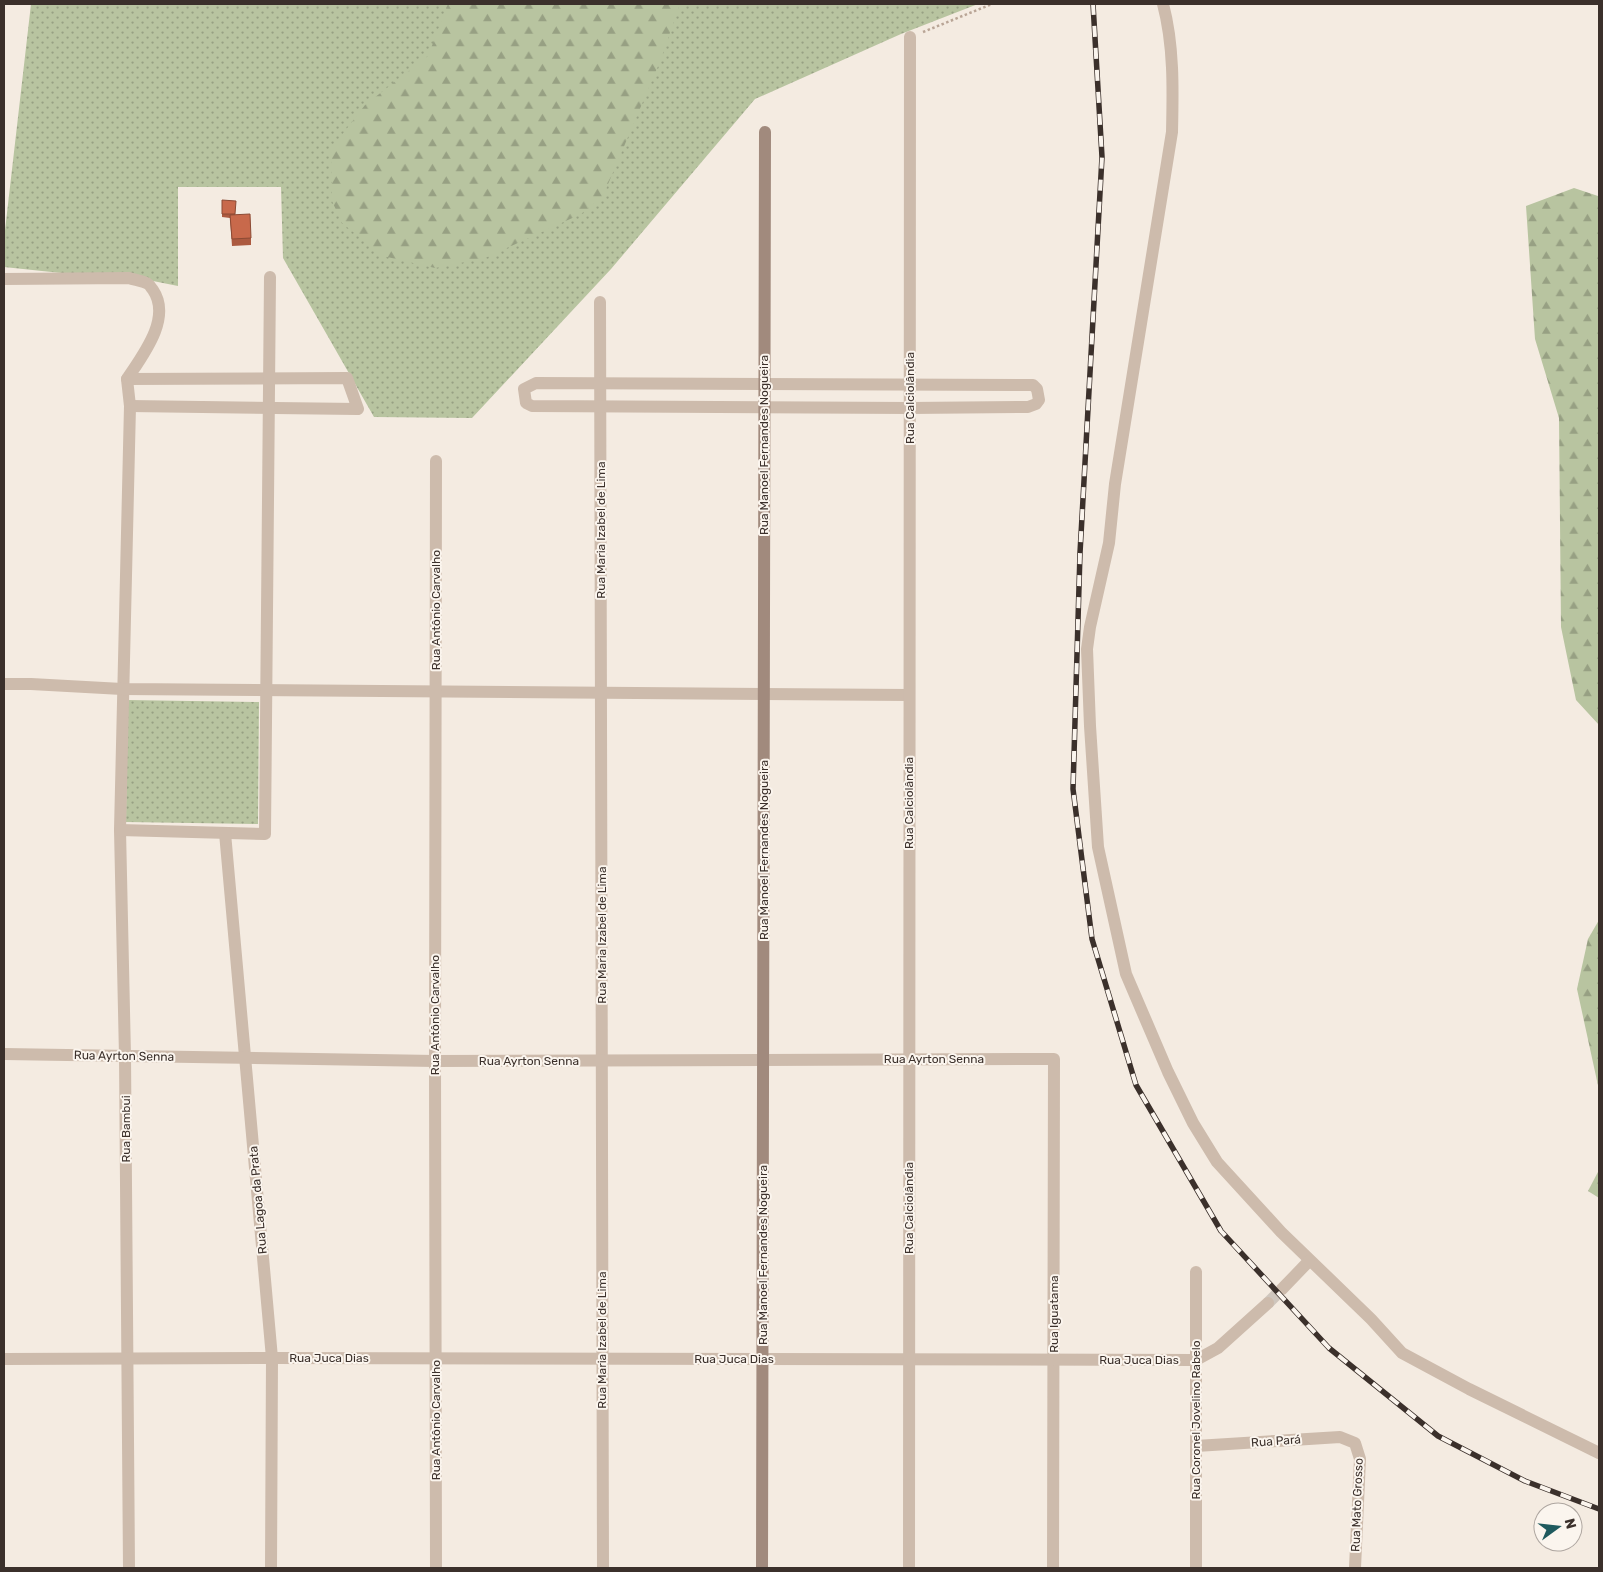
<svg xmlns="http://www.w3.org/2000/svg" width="1603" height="1572" font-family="Rubik,sans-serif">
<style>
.grass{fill:url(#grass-dots)}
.forest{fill:url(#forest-firs)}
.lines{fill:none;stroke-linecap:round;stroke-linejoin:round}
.street-tunnel{stroke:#cfc6bd;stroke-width:12;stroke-dasharray:12 6;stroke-linecap:butt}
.path{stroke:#b9a596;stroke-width:2.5;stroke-dasharray:2.5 2.5;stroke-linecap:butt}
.street{stroke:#cdbbac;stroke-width:12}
.secondary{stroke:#a18a7d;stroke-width:12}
.rail-casing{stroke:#3b302b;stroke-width:5.5}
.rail{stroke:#fbf5ee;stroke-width:4;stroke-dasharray:11;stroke-linecap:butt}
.wall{fill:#ac5a40}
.building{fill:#c8694b;stroke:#8c4a34}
.labels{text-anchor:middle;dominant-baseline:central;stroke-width:4;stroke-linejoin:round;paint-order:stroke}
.street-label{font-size:12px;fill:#3b302b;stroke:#fbf5ee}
</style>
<defs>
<pattern id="grass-dots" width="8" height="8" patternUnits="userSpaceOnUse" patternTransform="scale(1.25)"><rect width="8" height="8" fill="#b8c4a0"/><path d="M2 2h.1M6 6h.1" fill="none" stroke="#97a083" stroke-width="1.8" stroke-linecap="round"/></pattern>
<pattern id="forest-firs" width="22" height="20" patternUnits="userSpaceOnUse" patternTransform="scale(1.25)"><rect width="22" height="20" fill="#b8c4a0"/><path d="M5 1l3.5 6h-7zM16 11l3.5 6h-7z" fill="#97a083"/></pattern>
</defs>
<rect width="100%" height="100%" fill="#f4ebe1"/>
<g class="grass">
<path d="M31 4H978L901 34 755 99 611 269 472 418 374 417 283 258 281 187H178V286L123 275H80L4 267V239Z"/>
<path d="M127 700 259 702 258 824 126 822Z"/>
</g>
<g class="forest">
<path d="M448 4H680L661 59 603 196 581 214 485 258 435 268 383 256 342 223 332 201 331 149 365 105 428 56Z"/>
<path d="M1574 188 1598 196 1599 199V725L1576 700 1561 627 1559 418 1535 339 1526 206Z"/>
<path d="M1599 920V1090L1577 989 1588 939Z"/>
<path d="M1599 1170V1198L1588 1191Z"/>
</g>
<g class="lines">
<path class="street-tunnel" d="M1268 1303 1282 1289"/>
<path class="path" d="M923 32 992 4"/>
<g class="street">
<path d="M1163 4C1174 45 1173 90 1172 132L1115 484 1109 543 1090 627 1087 649 1090 726 1098 847 1126 974 1168 1072 1193 1123 1217 1162 1281 1232 1371 1319 1402 1353 1469 1389 1599 1453"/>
<path d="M4 279 129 278C135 280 144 281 148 284 149 284 152 289 153 290 172 318 143 355 127 379L130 406 120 830 125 1056 129 1568"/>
<path d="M600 302 603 1568"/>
<path d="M127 379 347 378 358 409 130 406"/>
<path d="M536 383 1033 385 1037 389 1039 400 1036 404 1028 407 910 408 532 406 526 403 524 389Z"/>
<path d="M4 684H31L122 689 909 695"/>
<path d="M120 830 265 834 270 277"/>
<path d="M225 833 272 1358 271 1568"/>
<path d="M4 1054 435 1061 1054 1059 1053 1568"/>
<path d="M1196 1272V1568"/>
<path d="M1282 1289 1309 1261"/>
<path d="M4 1359 272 1358 1196 1360 1218 1348 1268 1303"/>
<path d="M1196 1446 1340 1437 1355 1443 1360 1459 1355 1568"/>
<path d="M436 1568 435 1061 436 461"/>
<path d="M909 1568 910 37"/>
</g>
<path class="secondary" d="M762 1568 765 132"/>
<g class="rail-casing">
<path id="rail" d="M1093 4 1102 157 1080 553 1073 789 1092 939 1136 1085 1221 1231 1329 1348 1438 1436 1525 1481 1599 1509"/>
</g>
<use href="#rail" class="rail"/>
</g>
<path class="wall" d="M222 200 235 214 251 238V245L232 246 230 218 222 217Z"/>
<g class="building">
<path d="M222 200 236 201 235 214H222Z"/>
<path d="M250 214 251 238 232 239 230 215Z"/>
</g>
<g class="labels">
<g class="street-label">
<text transform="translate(910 398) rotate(-90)">Rua Calciolândia</text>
<text transform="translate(764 445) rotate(-90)">Rua Manoel Fernandes Nogueira</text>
<text transform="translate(601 530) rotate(-90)">Rua Maria Izabel de Lima</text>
<text transform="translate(436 610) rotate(-90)">Rua Antônio Carvalho</text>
<text transform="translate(909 803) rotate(-90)">Rua Calciolândia</text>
<text transform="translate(764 850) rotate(-90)">Rua Manoel Fernandes Nogueira</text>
<text transform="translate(602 935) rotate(-90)">Rua Maria Izabel de Lima</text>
<text transform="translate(435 1015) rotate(-90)">Rua Antônio Carvalho</text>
<text transform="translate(124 1056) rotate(1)">Rua Ayrton Senna</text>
<text x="934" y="1059">Rua Ayrton Senna</text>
<text x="529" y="1061">Rua Ayrton Senna</text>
<text transform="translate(126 1129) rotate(-90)">Rua Bambui</text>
<text transform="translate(258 1200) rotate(-95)">Rua Lagoa da Prata</text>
<text transform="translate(909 1208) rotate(-90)">Rua Calciolândia</text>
<text transform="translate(763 1255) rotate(-90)">Rua Manoel Fernandes Nogueira</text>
<text transform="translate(1054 1314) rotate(-90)">Rua Iguatama</text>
<text transform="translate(602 1340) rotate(-90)">Rua Maria Izabel de Lima</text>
<text x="329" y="1358">Rua Juca Dias</text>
<text x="734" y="1359">Rua Juca Dias</text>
<text x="1139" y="1360">Rua Juca Dias</text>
<text transform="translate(436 1420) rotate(-90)">Rua Antônio Carvalho</text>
<text transform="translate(1196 1420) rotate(-90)">Rua Coronel Jovelino Rabelo</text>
<text transform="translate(1276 1441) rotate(-4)">Rua Pará</text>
<text transform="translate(1357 1505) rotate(-88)">Rua Mato Grosso</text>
</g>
</g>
<rect width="1603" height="1572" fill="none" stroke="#3b302b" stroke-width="10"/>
<g transform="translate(1558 1527) rotate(75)"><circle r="24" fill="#fbf5ee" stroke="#aea6a0"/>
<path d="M0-4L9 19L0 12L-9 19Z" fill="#1f5a5e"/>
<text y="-8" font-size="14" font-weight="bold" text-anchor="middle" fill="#3b302b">N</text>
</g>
</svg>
